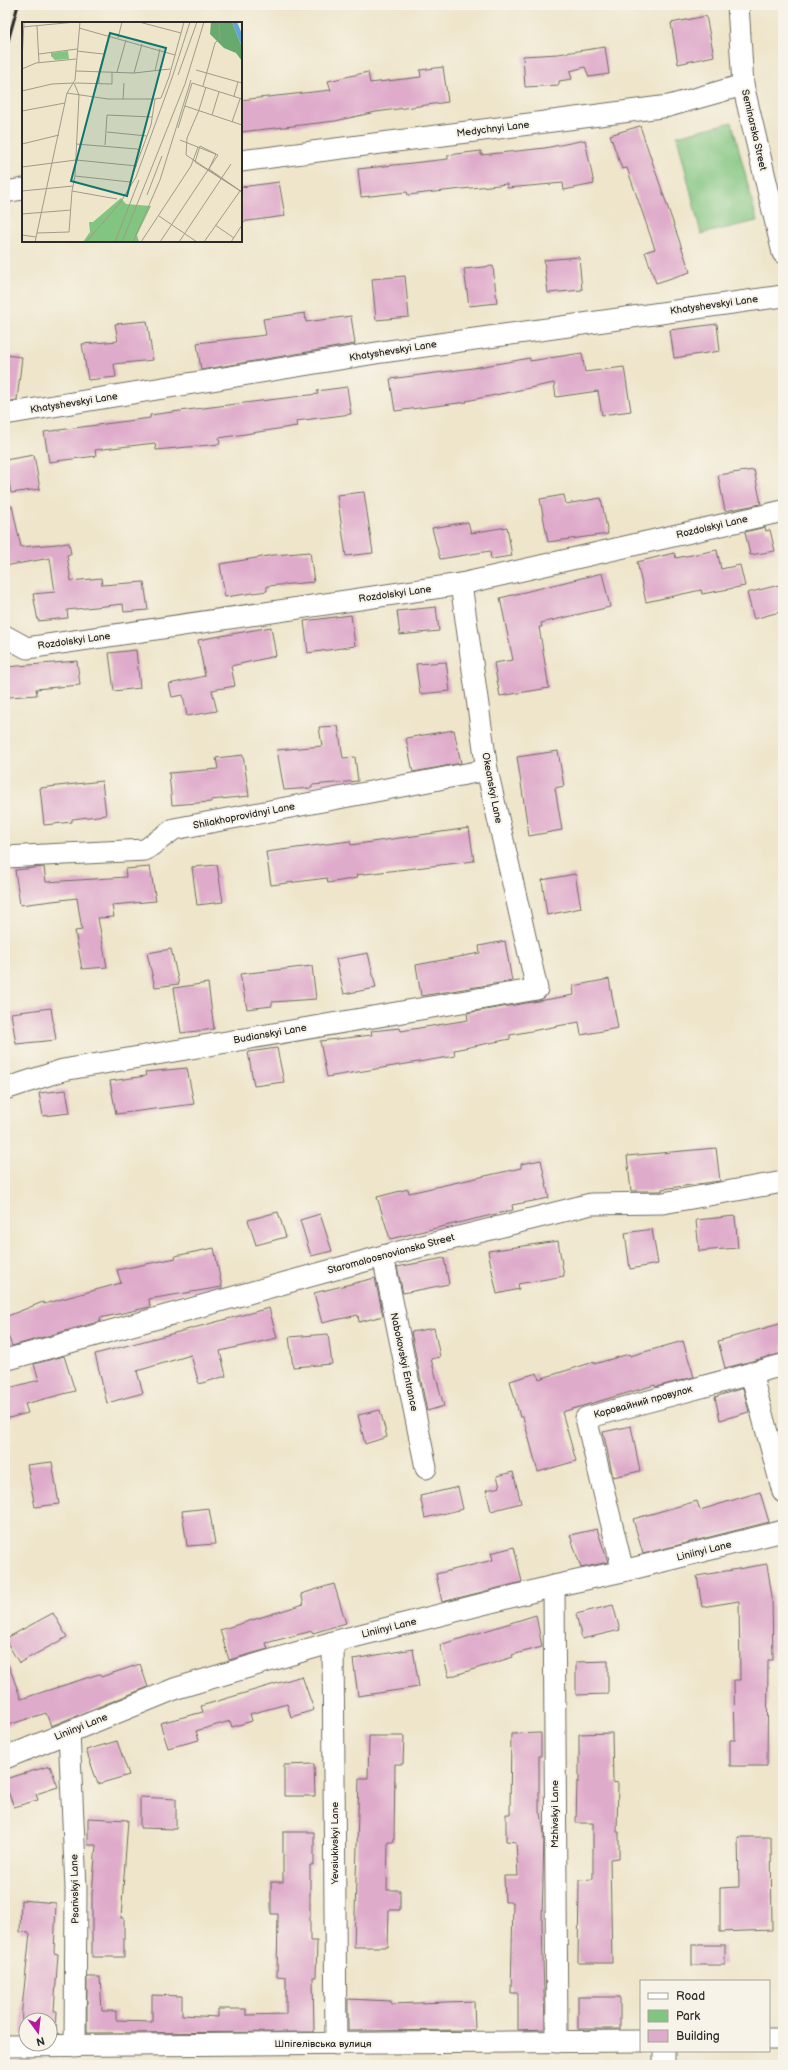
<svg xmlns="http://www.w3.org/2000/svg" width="788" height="2070" font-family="'Balsamiq Sans',sans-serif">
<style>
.green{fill:#81c580;stroke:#567856}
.building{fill:#dfabcb}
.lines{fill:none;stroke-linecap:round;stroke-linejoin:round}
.minor-casing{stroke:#6f6c63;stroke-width:23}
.minor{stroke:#fff;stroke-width:21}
.rail{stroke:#2b2b2b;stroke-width:3}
.labels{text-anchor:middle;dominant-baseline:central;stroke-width:4;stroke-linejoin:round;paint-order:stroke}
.street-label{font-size:10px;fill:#2b2b2b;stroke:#f7f3e8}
.inset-road{fill:none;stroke:#a09b8a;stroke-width:1}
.view{fill:#0f766e;fill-opacity:0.15;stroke:#0f766e;stroke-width:2}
.inset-edge{fill:none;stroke:#2b2b2b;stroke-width:2}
</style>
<rect width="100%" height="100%" fill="#f7f3e8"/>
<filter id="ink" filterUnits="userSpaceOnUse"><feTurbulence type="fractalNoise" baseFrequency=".025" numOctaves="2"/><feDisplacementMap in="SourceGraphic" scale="8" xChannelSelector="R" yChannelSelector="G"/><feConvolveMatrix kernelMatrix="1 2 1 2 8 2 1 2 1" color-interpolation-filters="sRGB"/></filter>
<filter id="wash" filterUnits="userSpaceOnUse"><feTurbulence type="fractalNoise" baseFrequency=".012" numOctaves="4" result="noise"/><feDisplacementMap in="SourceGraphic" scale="16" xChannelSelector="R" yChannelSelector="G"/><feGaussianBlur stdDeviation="0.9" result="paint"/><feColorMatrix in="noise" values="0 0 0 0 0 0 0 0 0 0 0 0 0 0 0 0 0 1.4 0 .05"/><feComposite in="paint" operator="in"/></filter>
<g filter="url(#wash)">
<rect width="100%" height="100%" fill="#eee5ca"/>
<path class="green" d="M732 122 757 221 701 234 677 136Z"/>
<g id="blocks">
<g class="building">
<path d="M706 16 714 56 678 64 671 23Z"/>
<path d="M605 47 609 74 589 77 585 67 570 71 572 79 559 81V85L525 87 523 56 558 54Z"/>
<path d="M443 67 448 102 376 112 335 121 241 132V100L331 90 328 81 368 72 370 83 421 77 420 70Z"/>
<path d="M640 126 690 272 656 283 645 252 655 249 627 168 622 169 610 135Z"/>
<path d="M585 140 594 184 564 190 563 183 507 188V184L408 195 407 192 361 197 358 169 448 159V155L481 151V155L545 148Z"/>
<path d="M279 182 285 216 241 222V187Z"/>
<path d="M579 257 582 290 548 293 544 260Z"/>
<path d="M493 266 497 303 469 306 464 269Z"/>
<path d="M405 276 409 317 376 320 372 279Z"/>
<path d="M305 313 306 322 351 316 355 344 201 370 197 343 266 335 263 319Z"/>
<path d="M147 321 153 360 114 364 116 377 88 380 82 344 118 341 115 324Z"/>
<path d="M717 324 720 351 674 358 670 330Z"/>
<path d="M582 353 585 372 624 367 631 411 602 415 598 391 556 397 554 383 466 401 467 402 395 411 390 379 473 368 530 358V361Z"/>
<path d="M5 355 22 357 17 400 5 402Z"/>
<path d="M347 387 351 414 296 421 297 426 219 438 220 444 156 450 155 443 95 450 96 456 49 462 44 432 150 418V415L195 409 318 394 317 391Z"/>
<path d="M34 455 40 489 11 493 5 460Z"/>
<path d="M754 470 761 504 725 511 718 475Z"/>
<path d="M364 492 373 553 346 556 337 495Z"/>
<path d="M564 495 566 504 601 498 608 534 548 542 540 499Z"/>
<path d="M12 506 21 547 69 543 71 554 67 555 71 581 101 578 102 585 144 582 148 610 124 612 123 604 67 610 68 618 38 621 33 594 55 592 50 558 5 566V507Z"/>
<path d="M468 522 471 533 507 527 512 556 491 559 490 551 440 559 432 528Z"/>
<path d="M765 527 766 531 770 530 775 551 750 555 745 532Z"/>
<path d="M717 550 721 569 740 565 745 586 702 594 701 590 646 602 637 562 674 553 676 558Z"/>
<path d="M310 552 314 582 267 586V591L225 597 220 564 274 555Z"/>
<path d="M602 573 610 607 541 623 542 627H539L549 688 500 696 494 663 513 660 500 598Z"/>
<path d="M783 584V611L754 619 747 593Z"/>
<path d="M436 607 439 631 400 635 397 611Z"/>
<path d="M351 615 355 646 308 653 304 621Z"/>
<path d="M271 627 276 656 231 666 235 686 212 690 217 711 187 716 183 695 172 697 169 684 205 676 198 640Z"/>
<path d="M136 650 140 688 114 691 109 653Z"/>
<path d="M77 661 80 685 36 689 37 695 9 697 6 667Z"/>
<path d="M446 662 450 691 420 694 416 664Z"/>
<path d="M338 726 343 758 355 757 358 781 312 785V788L284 790 277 750 322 746 319 727Z"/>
<path d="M454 730 461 763 413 772 406 738Z"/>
<path d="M558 751 564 786 555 788 562 830 529 836 517 757Z"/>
<path d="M243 755 249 796 211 800V802L172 805 169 773 218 769 216 758Z"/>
<path d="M102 781 106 815 72 819V822L44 825 40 788Z"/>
<path d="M469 828 474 861 356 875 357 878 328 883 327 878 271 885 266 852 350 841 351 845Z"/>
<path d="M217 865 223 902 197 905 192 867Z"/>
<path d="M44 867 46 882 126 877 125 869 150 867 156 901 112 905 114 917 98 918 107 967 82 969 75 931 82 930 77 898 20 905 15 870Z"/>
<path d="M575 874 581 908 547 915 542 880Z"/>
<path d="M505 941 512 981 421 996 416 965 480 953 479 946Z"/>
<path d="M171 949 179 984 155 987 147 953Z"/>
<path d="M368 953 376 988 344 994 336 959Z"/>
<path d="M312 966 316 999 272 1002V1006L247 1009 240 974Z"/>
<path d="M609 979 618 1028 581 1035 579 1022 510 1035V1039L454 1050 455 1056 327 1077 320 1041 372 1035 371 1031 400 1028 401 1031 468 1020 467 1013 574 995 573 986Z"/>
<path d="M208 983 214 1029 181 1033 174 988Z"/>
<path d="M51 1008 56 1040 16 1044 11 1013Z"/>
<path d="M277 1048 284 1082 254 1086 248 1052Z"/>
<path d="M187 1068 194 1104 116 1114 110 1081 146 1076 145 1072Z"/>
<path d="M66 1090 70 1113 43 1116 39 1093Z"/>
<path d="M716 1148 720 1181 662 1189V1191H631L627 1156Z"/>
<path d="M541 1160 549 1198 512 1205 513 1210 390 1239 377 1197 408 1189 409 1193 521 1168V1164Z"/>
<path d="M278 1212 286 1237 256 1245 248 1220Z"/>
<path d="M320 1214 332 1251 311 1256 300 1220Z"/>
<path d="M735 1216 738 1248 699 1251 696 1220Z"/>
<path d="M652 1229 658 1264 630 1269 625 1233Z"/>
<path d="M558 1241 564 1276 518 1284 519 1289 497 1294 488 1251Z"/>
<path d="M214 1248 222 1287 149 1299 150 1307 100 1318 101 1321 12 1346 5 1328V1317L43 1302 44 1304 121 1283 117 1270 176 1258 175 1256Z"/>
<path d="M444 1258 449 1284 403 1293 397 1267Z"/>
<path d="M375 1278 383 1316 359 1322 358 1315 322 1323 314 1293Z"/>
<path d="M269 1308 277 1338 220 1351 226 1376 199 1384 191 1355 137 1371 143 1393 107 1403 95 1354Z"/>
<path d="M783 1323V1353L725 1368 718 1341Z"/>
<path d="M434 1328 440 1357 431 1359 444 1406 427 1411 411 1332Z"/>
<path d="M328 1334 332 1364 293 1367 289 1337Z"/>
<path d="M683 1341 694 1377 656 1387 655 1385 562 1412 576 1461 538 1472 523 1417H520L510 1381 537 1373 539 1379 594 1362V1364L629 1354 630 1356Z"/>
<path d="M64 1356 75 1391 25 1404 28 1413 5 1419V1389L39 1380 34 1364Z"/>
<path d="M743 1388 749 1412 720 1420 715 1397Z"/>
<path d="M380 1410 387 1437 365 1444 358 1415Z"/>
<path d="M631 1426 640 1471 613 1477 603 1432Z"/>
<path d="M52 1462 59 1504 35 1507 27 1465Z"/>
<path d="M513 1472 521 1503 491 1511 486 1490 500 1487 497 1476Z"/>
<path d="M458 1487 463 1509 425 1518 420 1496Z"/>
<path d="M760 1492 769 1522 643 1554 633 1519 697 1501 700 1510Z"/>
<path d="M209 1508 215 1544 187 1546 182 1511Z"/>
<path d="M597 1529 608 1562 581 1568 570 1535Z"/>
<path d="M514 1547 522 1582 442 1602 436 1574 493 1560 491 1553Z"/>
<path d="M767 1564 772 1597 773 1660H768L767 1766H730V1740H735L734 1680H740L739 1601 702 1607 697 1576Z"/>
<path d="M334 1584 346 1623 313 1633 312 1631 266 1643 268 1649 229 1660 220 1630 304 1604 301 1594Z"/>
<path d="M613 1605 620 1630 582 1639 576 1614Z"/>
<path d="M53 1613 67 1637 19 1663 5 1639Z"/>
<path d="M536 1615 542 1647 512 1655 513 1657 449 1677 440 1645Z"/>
<path d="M413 1649 419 1687 358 1696 353 1659Z"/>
<path d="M5 1661H7L21 1699 99 1674 101 1677 140 1664 148 1687 51 1726 46 1713 5 1726Z"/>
<path d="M608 1661V1694L576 1695V1662Z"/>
<path d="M302 1676 314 1710 291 1717 287 1704 250 1714 252 1721 232 1727 230 1721 196 1731 199 1740 168 1748 160 1723 203 1712 201 1706Z"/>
<path d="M541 1733V1756H539V1813H541L544 1833 542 1923 545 2029 518 2030V1993H511L513 1902H505L504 1876H518L516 1842 506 1841V1814H510L511 1734Z"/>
<path d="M612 1733 613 1782 618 1783 617 1832H619V1858L610 1859 612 1963H578L579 1880 593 1879V1823H576L577 1782H579V1734Z"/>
<path d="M369 1736H404L403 1764H395L394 1842H388L387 1890H400V1910H389L388 1947H354L359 1778H368Z"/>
<path d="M117 1741 129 1775 98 1784 86 1750Z"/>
<path d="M314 1764 315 1796H284V1765Z"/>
<path d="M50 1766 58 1787 36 1794 38 1800 14 1807 5 1784V1779Z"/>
<path d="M140 1797 176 1799V1829L140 1828Z"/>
<path d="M88 1818 128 1820 121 1918H124V1957H92V1894L96 1845H88Z"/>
<path d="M283 1832H314V1865H310V1941H317L316 1977H313L314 2032 87 2033V1977H100L102 2011H116V2020L152 2021V1995L182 1996V2015L218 2017V2009H246V2015L286 2014V1977L277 1976 278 1914H271V1882H283Z"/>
<path d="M738 1837H771L772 1930 720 1932V1888L739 1887Z"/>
<path d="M21 1900 56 1903 54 1953 58 1954 54 2011H57L56 2034H50V2020H26V2034H21L22 2008 30 1933 20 1932Z"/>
<rect x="692" y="1945" width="33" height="20"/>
<rect x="578" y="1997" width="42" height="32"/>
<path d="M348 1999 391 2001V2004L474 2001 475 2030 348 2031Z"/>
</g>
</g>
</g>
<g filter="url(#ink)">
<use href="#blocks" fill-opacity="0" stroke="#6f6c63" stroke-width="1"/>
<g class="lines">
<g class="minor-casing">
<g id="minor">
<path d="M738 5 743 85 783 253"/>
<path d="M241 161 669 106 743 85"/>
<path d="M5 192 23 189"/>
<path d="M5 414 382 352 783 296"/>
<path d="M5 636 27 648 461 584 783 511"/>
<path d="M5 857 145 850 174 829 487 770"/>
<path d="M5 1089 63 1070 537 989 487 770 461 584"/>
<path d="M383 1256 426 1468"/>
<path d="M5 1360 383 1256 591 1204 663 1203 783 1182"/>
<path d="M751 1373 783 1492"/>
<path d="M623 1571 586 1418 783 1365"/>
<path d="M554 1586 557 2042"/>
<path d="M333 1642 336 2044"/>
<path d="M69 1732 76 1888 75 2046"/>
<path d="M5 1758 177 1688 333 1642 554 1586 623 1571 783 1531"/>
<path d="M769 2039H783"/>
<path d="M5 2046 641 2041"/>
<path d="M664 2051V2065"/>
</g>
</g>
<use href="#minor" class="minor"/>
<path class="rail" d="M5 52 18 5"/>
</g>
</g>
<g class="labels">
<g class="street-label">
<text transform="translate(493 129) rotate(-7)">Medychnyi Lane</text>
<text transform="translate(754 130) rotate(77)">Seminarska Street</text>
<text transform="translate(714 305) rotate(-8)">Khatyshevskyi Lane</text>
<text transform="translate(393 351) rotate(-9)">Khatyshevskyi Lane</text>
<text transform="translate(74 403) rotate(-9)">Khatyshevskyi Lane</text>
<text transform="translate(712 527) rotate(-13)">Rozdolskyi Lane</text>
<text transform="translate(395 594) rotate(-8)">Rozdolskyi Lane</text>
<text transform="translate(74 641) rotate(-8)">Rozdolskyi Lane</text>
<text transform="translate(492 788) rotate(79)">Okeanskyi Lane</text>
<text transform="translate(244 816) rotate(-11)">Shliakhoprovidnyi Lane</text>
<text transform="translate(270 1034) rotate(-10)">Budianskyi Lane</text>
<text transform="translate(391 1254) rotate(-15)">Staromaloosnovianska Street</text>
<text transform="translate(404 1362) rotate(78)">Nabokovskyi Entrance</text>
<text transform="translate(643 1402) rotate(-15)">Коровайний провулок</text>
<text transform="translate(704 1551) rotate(-14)">Liniinyi Lane</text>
<text transform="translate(389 1628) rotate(-14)">Liniinyi Lane</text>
<text transform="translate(81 1727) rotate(-22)">Liniinyi Lane</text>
<text transform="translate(555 1814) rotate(-90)">Mzhivskyi Lane</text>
<text transform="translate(335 1843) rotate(-90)">Yevsiukivskyi Lane</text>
<text transform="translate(75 1889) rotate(-91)">Psarivskyi Lane</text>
<text x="323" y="2044">Шпігелівська вулиця</text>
</g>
</g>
<g transform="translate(22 22)">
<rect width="220" height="220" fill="#eee5ca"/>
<path d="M46 29 47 37 33 38 29 34V31ZM99 176 104 182 129 184 115 213 117 220H61L68 210 67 200H71Z" fill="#81c580"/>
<path d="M189 0H210L220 25V39L214 31 202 26 188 12Z" fill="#68aa6e"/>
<path d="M210 0H215L220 12V25Z" fill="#62a5d6"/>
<path class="inset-road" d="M117 0 159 11M15 4 17 41M0 5 54 0M57 6 153 33M96 16 100 0M55 29 81 32M17 32 55 27M0 39 2 0M0 47 14 41 54 37M174 48 220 61M54 49 112 51 148 47M133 49 138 27M95 50 104 18M112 51 120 22M156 53 175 0M53 61 90 62V50M77 62V50L87 13M181 64 193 21 198 16 197 0M184 65 177 88 165 116 164 133 220 170M0 69 30 62 52 61M45 71 86 77H133M212 74 216 60M101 77 102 61M163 84 220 103M0 89 43 81M190 93 197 70M210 100 218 77M156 106 170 61 220 77M85 110 125 114M0 122 37 113M54 122 115 127 119 131M83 123 85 93 130 95M0 145 54 138 115 144M53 154 108 160 129 103 133 77 139 76 147 55 162 0M0 169 51 164M50 169 95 177M220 170 187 147 194 132 178 124 173 140 220 170M125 173 140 134M0 192 49 188M137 194 175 220M193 203 212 216M15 211 47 210 50 169 53 154 57 73 52 61M0 213 14 215M13 220 45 71 53 58 58 0M64 220 98 181 114 155 150 56 168 0M93 220 117 158M100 220 163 62 182 0M111 220 138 158 169 58M119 220 169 144 176 125M138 220 196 133 158 118M157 220 209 142M182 220 218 169M209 220 220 203"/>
<path class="view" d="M88 11 144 26 105 174 49 159Z"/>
<rect width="220" height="220" class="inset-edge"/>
</g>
<rect width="788" height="2070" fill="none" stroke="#f7f3e8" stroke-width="20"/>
<rect x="640" y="1980" width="130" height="72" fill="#f7f3e8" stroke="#a5a39c"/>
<rect x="648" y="1993" width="20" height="6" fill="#ffffff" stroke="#a5a39c"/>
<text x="676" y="2000" font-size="12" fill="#2b2b2b">Road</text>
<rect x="648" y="2010" width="20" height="12" fill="#81c580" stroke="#a5a39c"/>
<text x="676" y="2020" font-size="12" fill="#2b2b2b">Park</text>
<rect x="648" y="2030" width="20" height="12" fill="#dfabcb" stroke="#a5a39c"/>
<text x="676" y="2040" font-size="12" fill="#2b2b2b">Building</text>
<g transform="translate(38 2032) rotate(165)"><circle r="19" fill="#f7f3e8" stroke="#a5a39c"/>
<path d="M0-3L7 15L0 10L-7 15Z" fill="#b5179e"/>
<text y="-6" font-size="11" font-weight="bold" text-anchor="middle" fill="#2b2b2b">N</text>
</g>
</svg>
